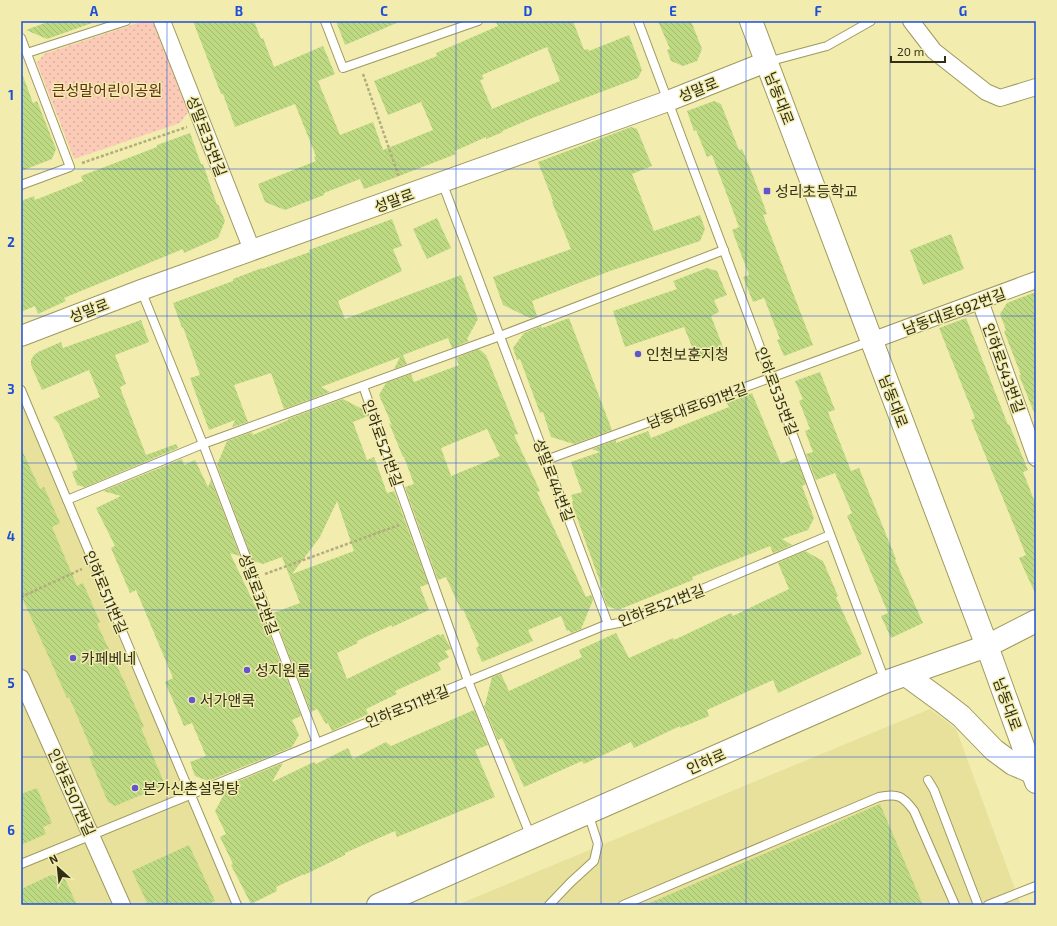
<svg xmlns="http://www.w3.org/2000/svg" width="1057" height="926" font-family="'Exo 2','Noto Sans KR',sans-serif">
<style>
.built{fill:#e7e19c}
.park{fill:url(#park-dots)}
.building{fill:url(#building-back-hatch);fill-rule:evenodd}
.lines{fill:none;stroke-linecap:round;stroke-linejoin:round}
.service-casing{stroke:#9f995f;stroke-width:10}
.minor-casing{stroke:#9f995f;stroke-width:18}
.tertiary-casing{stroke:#9f995f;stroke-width:22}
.secondary-casing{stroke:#9f995f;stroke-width:24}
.path{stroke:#b2ad7c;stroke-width:2.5;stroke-dasharray:3 2;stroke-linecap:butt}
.service{stroke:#fff;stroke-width:8}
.minor{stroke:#fff;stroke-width:16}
.tertiary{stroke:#fff;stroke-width:20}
.secondary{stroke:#fff;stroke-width:22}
.grid{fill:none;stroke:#1d4ed8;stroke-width:1;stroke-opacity:0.55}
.poi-dot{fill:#6254cd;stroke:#f2ecaf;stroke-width:1.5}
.labels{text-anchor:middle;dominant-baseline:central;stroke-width:3;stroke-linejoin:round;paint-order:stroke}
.street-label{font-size:15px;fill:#312f16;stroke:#f2ecaf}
.park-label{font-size:15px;fill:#622b12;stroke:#f2ecaf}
.poi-label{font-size:15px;fill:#312f16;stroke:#f2ecaf;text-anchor:start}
.neatline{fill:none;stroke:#1d4ed8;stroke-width:1.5}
.grid-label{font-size:13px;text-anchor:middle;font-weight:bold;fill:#1d4ed8}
</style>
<defs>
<pattern id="park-dots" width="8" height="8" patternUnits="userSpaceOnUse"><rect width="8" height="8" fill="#fccbb7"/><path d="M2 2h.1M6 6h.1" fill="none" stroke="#d8af9d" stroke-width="1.8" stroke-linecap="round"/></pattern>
<pattern id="building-back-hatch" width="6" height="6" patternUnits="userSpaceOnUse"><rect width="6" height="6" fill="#bdda83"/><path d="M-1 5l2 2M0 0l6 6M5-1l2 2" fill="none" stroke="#a3bb70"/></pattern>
</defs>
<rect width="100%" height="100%" fill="#f2ecaf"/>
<g class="built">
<path d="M21 391 237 905H21Z"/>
<path d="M930 709 956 729 1021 905H457Z"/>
</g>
<path class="park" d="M144 21H149L157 25 189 111 180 123 74 159 37 63 44 54Z"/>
<g class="building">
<path d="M50 21H92V23L47 39 26 30Z"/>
<path d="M193 21H254L261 39 263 38 274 67 323 46 335 74 318 81 340 135 373 122 383 150 433 130 421 102 388 115 374 81 437 56 436 53 498 26 495 21H573L584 50 588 49 589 51 629 35 642 70 638 78 535 117 502 131 503 132 486 139V137L455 151 456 154 394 178 364 189 360 179 324 193V195L285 210 265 202 258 184 316 161 314 157 316 156 295 104 235 127 223 94H221ZM547 47 560 81 492 109 480 80 484 79 482 75Z"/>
<path d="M336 21H398L399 22 345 45Z"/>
<path d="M658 21H691L702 49 697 61 683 66 671 61 667 50 670 49Z"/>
<path d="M21 76H23L33 103 37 101 56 149 52 159 21 171Z"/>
<path d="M714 101 721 104 739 150 742 149 752 173 767 214 763 215 813 345 784 356 777 340 780 339 764 298 753 302 743 277 749 275 732 230 739 227 712 155 707 157 696 130 694 131 687 111Z"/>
<path d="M631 127 637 129 652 166 632 174 654 231 700 215 705 229 700 241 610 271 532 301 537 316 530 318 503 305 493 277 571 249 552 202 553 201 538 162Z"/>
<path d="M190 133 201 164H203L217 205 218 204 225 221 218 238 184 253 183 249 64 298 66 301 38 314 35 306 21 312V201L34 196 35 200 83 181 81 176 157 147V145Z"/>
<path d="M437 218 451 248 427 259 413 229Z"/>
<path d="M392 219 402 246 393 249 402 271 338 301 345 319 461 275 478 319 467 339 469 341 452 348 448 338 403 355 407 364 394 369 400 357 321 387 330 392 284 409 271 373 234 385 248 422 232 427 235 420 209 430 190 378 200 375 183 327 182 328 173 303 233 281V279L262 268V269L310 252 309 250Z"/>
<path d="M951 234 964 269 923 285 910 250Z"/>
<path d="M707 268 717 271 727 295 714 300 719 312 711 316 726 355 710 361 707 355 697 359 684 327 625 347 613 311 677 289 673 281Z"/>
<path d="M1036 292V415H1035L1019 375H1021L1004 331 1006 330 1000 314 1007 303Z"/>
<path d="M569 318 612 430 574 444 551 437 543 412 540 413 520 359 517 360 513 348 524 333 541 326 542 328Z"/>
<path d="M966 318 1008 425 1009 424 1028 470 1023 472 1036 505V595L1019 558 1026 555 971 420 975 418 939 328Z"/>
<path d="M141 320 149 342 115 355 126 384 120 387 122 393 146 455 176 444 178 448 85 487 77 485 72 472 78 469 59 424 53 417 100 397 89 370 42 390 31 365V360L34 355 38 352 61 342 63 348Z"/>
<path d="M479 349 486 355 518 434 514 435 540 491 537 492 586 597 591 595 593 600 581 629 571 633 569 630 567 631 561 616 528 630 533 641 482 662 476 648 479 646 463 609 461 610 446 577 438 580 405 487 414 484 404 457H403L389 423 392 425 379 395 386 383 411 374 414 382 459 365 456 358ZM487 429 500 456 451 476 441 448Z"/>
<path d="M820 372 835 410 828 412 851 471 859 468 896 559 895 560 923 623 891 638 881 616 888 613 847 516 852 513 835 473 816 480 806 454 813 452 805 431 810 429 799 401 803 399 795 381Z"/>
<path d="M752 393 781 464 796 458 806 484 802 486 814 518 808 530 782 539 792 545 773 553 770 546 692 577 693 580 618 610 607 606 602 591 603 590 573 507 572 502 573 501 571 495 582 492 571 462 600 452 592 449 616 440V443L648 431 651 438 729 407 727 403Z"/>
<path d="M343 399 366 411 368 416 353 422 367 460 374 457 387 493 394 491 428 584 420 587 429 610 392 627V625L357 641 358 643 337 653 347 679 439 634 440 636 443 634 451 649 445 651 449 657 438 663 441 670 395 691 397 694 366 709 368 714 332 731 328 723 326 724 317 709 311 712 273 613 300 603 282 557 263 564 253 561 217 465 227 441 252 432 253 435 288 420V419ZM337 501 354 551 292 574 320 537Z"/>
<path d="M21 448 40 489 44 487 60 523 52 527 77 586 83 583 100 622 97 624 125 683 144 727 141 728 163 780 160 787 115 806 108 802 89 757 94 755 69 697 67 698 21 595Z"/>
<path d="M182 459 184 465 195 460 208 487 211 480 240 556 230 553 261 618 263 617 301 716 292 720 299 735 292 747 208 781 195 776 190 762 206 756 192 723 184 726 165 682 173 678 136 590 130 593 111 548 115 546 96 508 121 496 103 491Z"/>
<path d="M805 551 823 561 838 596 836 597 862 654 778 693 773 680 707 710 709 716 680 728V726L634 748 631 742 584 764 582 761 524 787 502 738 498 740 484 706 485 705 492 677 501 674 509 691 582 657 579 650 616 633 629 658 673 638 674 640 731 613 733 616 789 589 778 563Z"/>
<path d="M474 710 488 745 475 750 495 797 397 837 395 831 345 853V855L304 875V874L276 887 277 891 251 904 231 865 233 864 220 837 226 834 215 811 229 785 283 763 272 782 314 762 316 764 348 748 353 759 386 742 391 746Z"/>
<path d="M37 788 52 823 43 827 46 834 21 845V794Z"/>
<path d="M880 804 923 905H645Z"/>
<path d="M189 845 215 901 207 905H148L132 871Z"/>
<path d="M51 875 65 879 77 905H21V889Z"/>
</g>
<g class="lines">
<g class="service-casing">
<g id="service">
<path d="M325 21 343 68 478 21"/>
<path d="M638 21 885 681"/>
<path d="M21 38 70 167 21 185"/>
<path d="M27 53 126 21"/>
<path d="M767 62 827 46 871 21"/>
<path d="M442 182 608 624"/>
<path d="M141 290 203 444 317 743"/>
<path d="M363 386 468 681 531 837"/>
<path d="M21 390 237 905"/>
<path d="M546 460 871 341"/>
<path d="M67 500 203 444 500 336 724 250"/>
<path d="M928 780 934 790 978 905"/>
<path d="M21 864 603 626 624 622 830 535"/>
<path d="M549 905 571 882 594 861 598 844 588 813"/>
<path d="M623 905 879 797C898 793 903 796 914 811L955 905"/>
<path d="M988 905 1036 886"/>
</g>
</g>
<g class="minor-casing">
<g id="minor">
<path d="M162 21 252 250"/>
<path d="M911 21 934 51 986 92 1000 98 1036 87"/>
<path d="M980 301 1036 458"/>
<path d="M871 341 1036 280"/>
<path d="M21 678 122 905"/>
</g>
</g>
<g class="tertiary-casing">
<path id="tertiary" d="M21 336 141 290 668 101 766 62"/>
</g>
<g class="secondary-casing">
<g id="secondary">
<path d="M751 21 987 646 1036 782"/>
<path d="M906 675 943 702 961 716 994 750 1013 764 1032 772"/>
<path d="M378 905 885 682 987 646 1036 621"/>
</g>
</g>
<g class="path">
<path d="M363 74 399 177"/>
<path d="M82 163 187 127"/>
<path d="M265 574 399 525"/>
<path d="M21 597 82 569"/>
</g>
<use href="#service" class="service"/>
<use href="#minor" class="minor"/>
<use href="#tertiary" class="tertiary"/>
<use href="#secondary" class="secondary"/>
</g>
<path class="grid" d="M167 21V905M311 21V905M456 21V905M601 21V905M746 21V905M890 21V905M21 169H1036M21 316H1036M21 463H1036M21 610H1036M21 757H1036"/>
<g class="poi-dot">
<rect x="763" y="187" width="8" height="8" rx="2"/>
<circle cx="638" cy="354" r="4"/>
<circle cx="73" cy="658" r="4"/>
<circle cx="247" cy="670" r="4"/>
<circle cx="192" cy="700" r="4"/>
<circle cx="135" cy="788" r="4"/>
</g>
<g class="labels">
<g class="street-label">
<text transform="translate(698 89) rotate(-22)">성말로</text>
<text transform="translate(780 98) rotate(69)">남동대로</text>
<text transform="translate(207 136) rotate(69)">성말로35번길</text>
<text transform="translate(394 200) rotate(-20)">성말로</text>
<text transform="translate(89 310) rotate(-21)">성말로</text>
<text transform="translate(954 311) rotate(-20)">남동대로692번길</text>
<text transform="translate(1004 368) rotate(70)">인하로543번길</text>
<text transform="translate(777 391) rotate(69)">인하로535번길</text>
<text transform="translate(894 401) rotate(69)">남동대로</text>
<text transform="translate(697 405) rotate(-20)">남동대로691번길</text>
<text transform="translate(383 443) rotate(70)">인하로521번길</text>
<text transform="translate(554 480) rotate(69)">성말로44번길</text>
<text transform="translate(106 592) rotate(67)">인하로511번길</text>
<text transform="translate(259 594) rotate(69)">성말로32번길</text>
<text transform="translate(661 605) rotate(-21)">인하로521번길</text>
<text transform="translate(1008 704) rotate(70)">남동대로</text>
<text transform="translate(407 706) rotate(-22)">인하로511번길</text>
<text transform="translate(706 761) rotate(-24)">인하로</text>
<text transform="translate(72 792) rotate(66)">인하로507번길</text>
</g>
<g class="park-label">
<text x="107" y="90">큰성말어린이공원</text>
</g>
<g class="poi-label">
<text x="775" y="191">성리초등학교</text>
<text x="646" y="354">인천보훈지청</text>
<text x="81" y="658">카페베네</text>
<text x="255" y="670">성지원룸</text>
<text x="200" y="700">서가앤쿡</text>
<text x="143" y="788">본가신촌설렁탕</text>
</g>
</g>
<rect width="1057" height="926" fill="none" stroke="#f2ecaf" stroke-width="44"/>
<g transform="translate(58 868) rotate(333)" stroke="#f2ecaf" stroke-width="3" paint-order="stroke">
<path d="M0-3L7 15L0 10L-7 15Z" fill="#312f16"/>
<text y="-6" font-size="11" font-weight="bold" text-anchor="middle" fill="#312f16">N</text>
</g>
<path d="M891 56v6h54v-6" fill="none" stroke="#312f16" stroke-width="2"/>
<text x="897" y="56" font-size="12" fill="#312f16" stroke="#f2ecaf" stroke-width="3" paint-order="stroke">20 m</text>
<rect x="22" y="22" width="1013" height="882" class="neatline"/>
<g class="grid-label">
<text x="94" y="16">A</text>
<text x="239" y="16">B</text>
<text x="384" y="16">C</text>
<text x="528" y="16">D</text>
<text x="673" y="16">E</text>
<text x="818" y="16">F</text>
<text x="963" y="16">G</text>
<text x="11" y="100">1</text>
<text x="11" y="247">2</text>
<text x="11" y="394">3</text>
<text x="11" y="541">4</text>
<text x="11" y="688">5</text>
<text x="11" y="835">6</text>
</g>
</svg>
